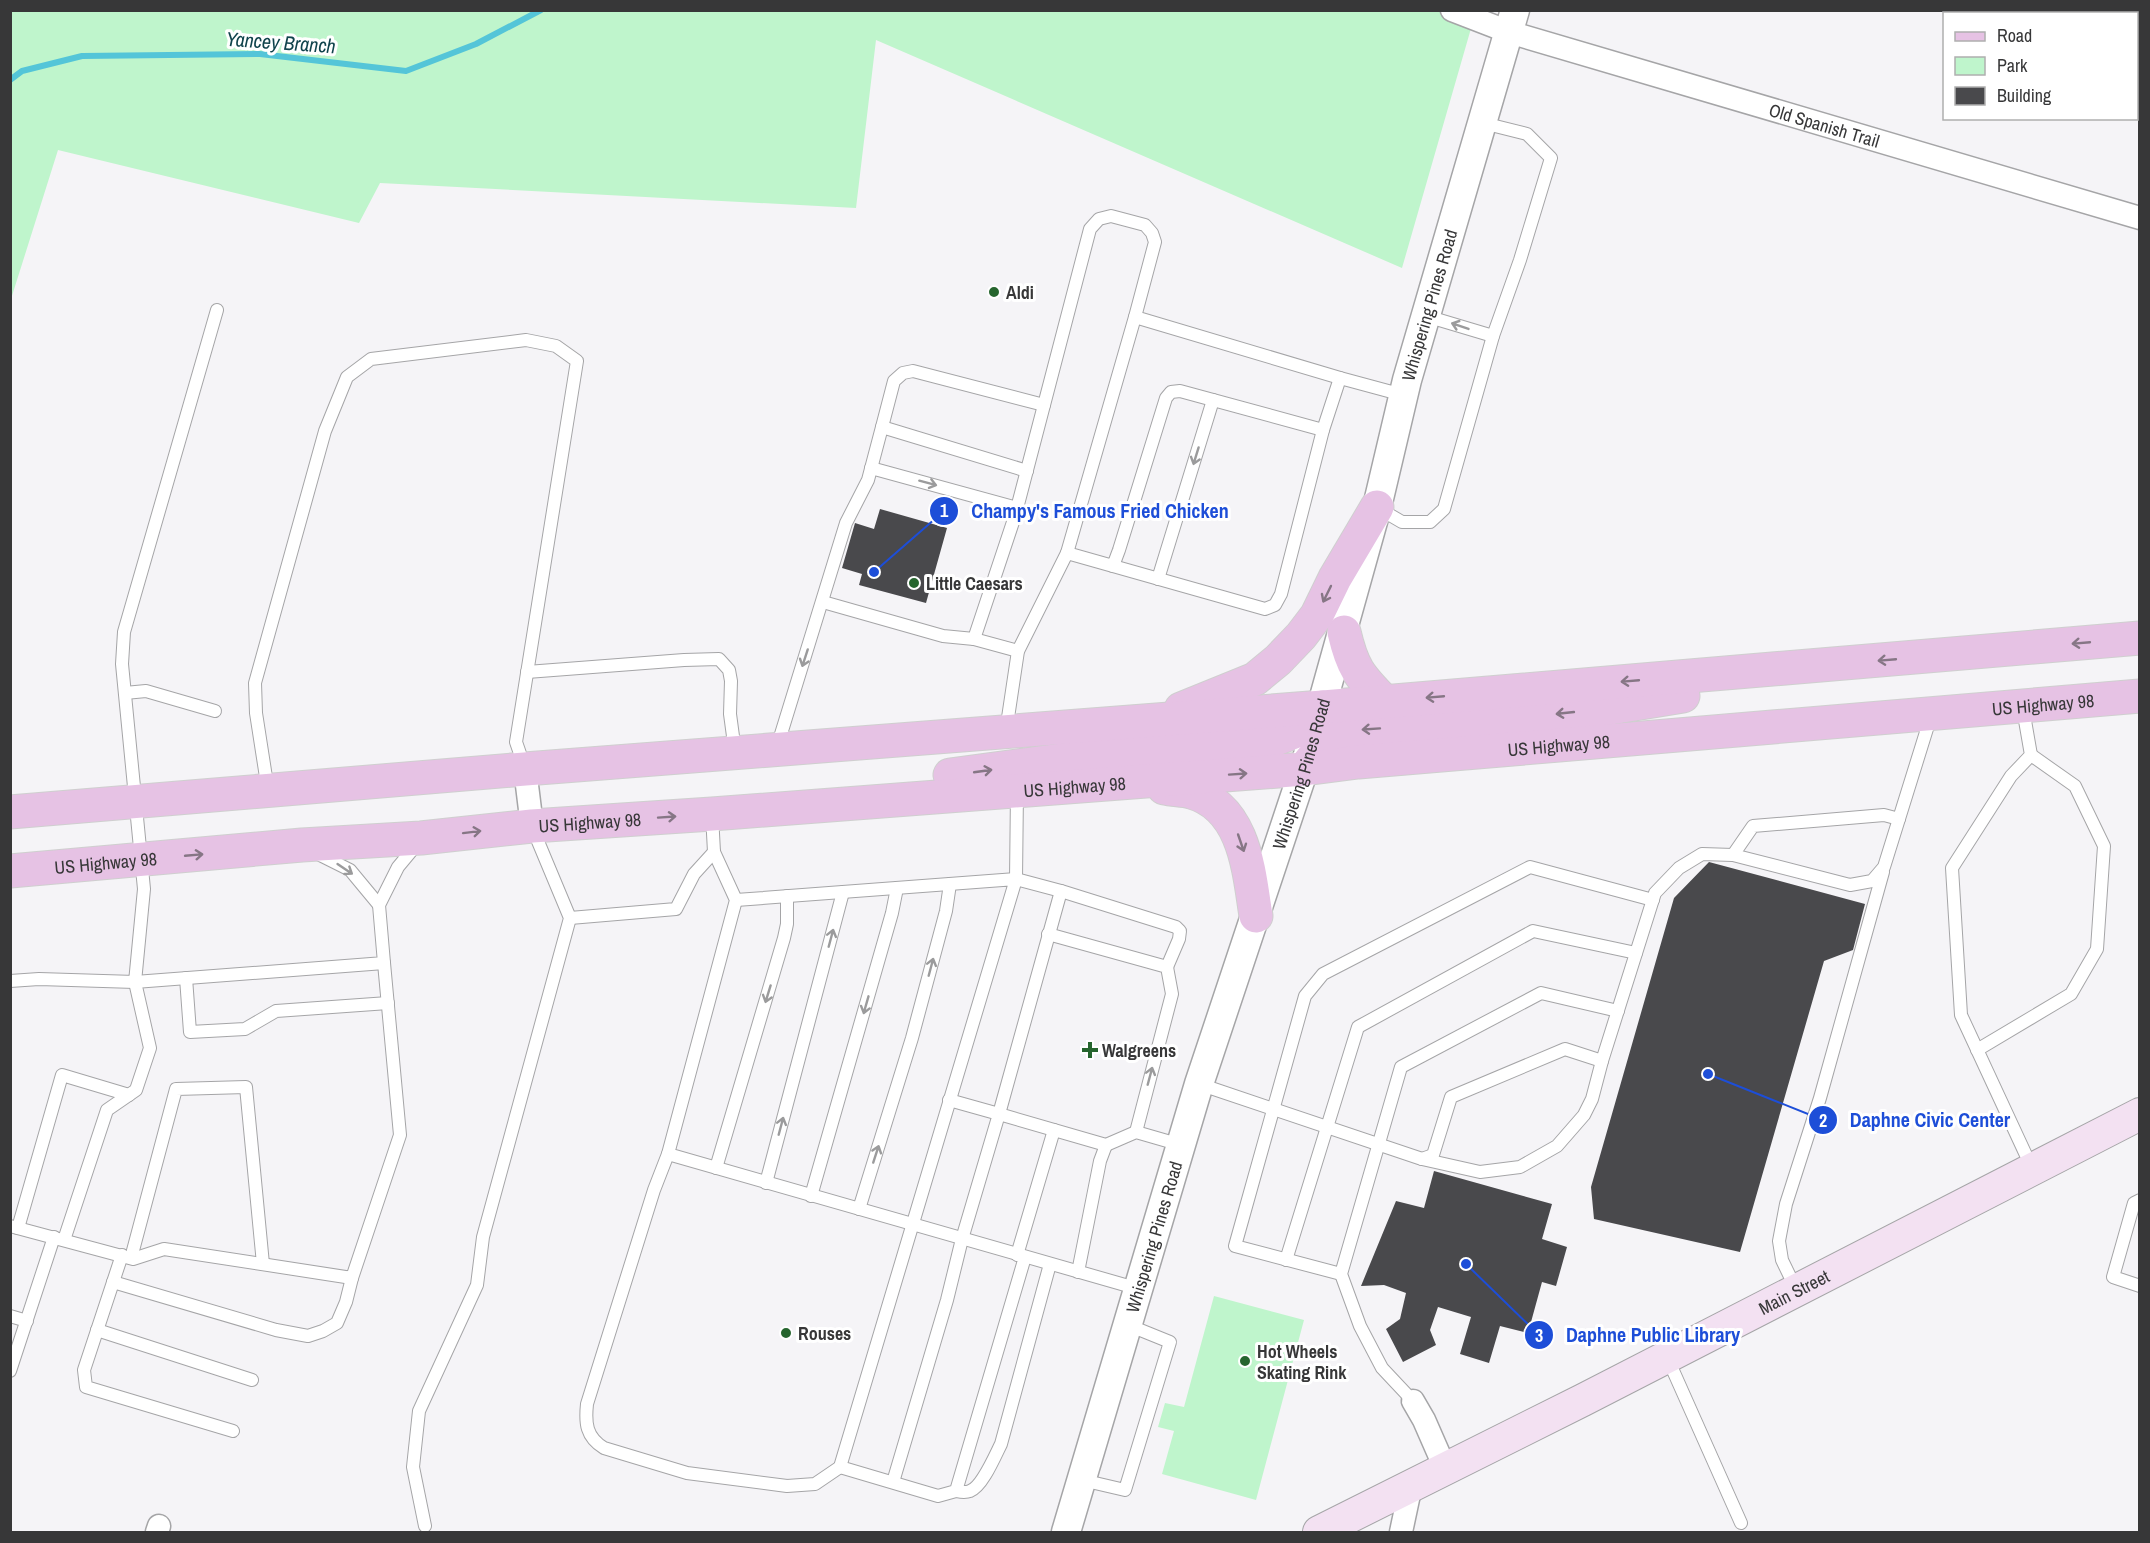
<svg xmlns="http://www.w3.org/2000/svg" width="2150" height="1543" font-family="'Archivo Narrow',sans-serif">
<style>
.green{fill:#bff5cc}
.lines{fill:none;stroke-linecap:round;stroke-linejoin:round}
.stream{stroke:#54c5d8;stroke-width:6}
.building{fill:#49494c}
.service-casing{stroke:#a5a5a7;stroke-width:14}
.minor-casing{stroke:#a5a5a7;stroke-width:25}
.tertiary-casing{stroke:#a5a5a7;stroke-width:31}
.secondary-casing{stroke:#a5a5a7;stroke-width:34}
.primary-casing{stroke:#cfcfcf;stroke-width:35}
.service{stroke:#fff;stroke-width:12}
.minor{stroke:#fff;stroke-width:22}
.tertiary{stroke:#fff;stroke-width:28}
.secondary{stroke:#f3e1f2;stroke-width:32}
.primary{stroke:#e6c2e4;stroke-width:33}
.oneway{stroke:#9b9b9c}
.oneway2{stroke:#867685}
.poi-dot{fill:#26652e;stroke:#fff;stroke-width:2}
.labels{text-anchor:middle;dominant-baseline:central;stroke-width:6;stroke-linejoin:round;paint-order:stroke}
.street-label{font-size:18px;fill:#373738;stroke:#fff}
.poi-label{font-size:18px;font-weight:bold;fill:#373738;stroke:#fff;text-anchor:start}
.water-label{font-size:20px;font-style:italic;fill:#10434c;stroke:#fff}
.leader{fill:none;stroke:#1d4ed8;stroke-width:2}
.callout-dot{fill:#1d4ed8;stroke:#fff;stroke-width:2}
.mark-label{font-size:18px;text-anchor:middle;font-weight:bold;fill:#fff}
.callout-label{font-size:20px;text-anchor:middle;font-weight:bold;fill:#1d4ed8;stroke:#fff;stroke-width:6;stroke-linejoin:round;paint-order:stroke}
</style>
<rect width="100%" height="100%" fill="#f5f4f7"/>
<g class="green">
<path d="M11 11H1476L1402 268 876 40 856 208 380 183 359 223 58 150 11 299Z"/>
<path d="M1214 1296 1304 1320 1256 1500 1162 1474 1174 1431 1158 1427 1165 1403 1184 1407Z"/>
</g>
<g class="lines">
<path class="stream" d="M10 80 22 71 82 56 260 54 406 71 476 44 541 10"/>
</g>
<g class="building">
<path d="M880 509 947 528 926 603 859 585 862 574 842 568 855 523 874 529Z"/>
<path d="M1709 862 1865 904 1853 950 1824 961 1740 1252 1594 1219 1591 1187 1674 898Z"/>
<path d="M1434 1171 1552 1204 1542 1239 1567 1247 1556 1286 1542 1282 1528 1333 1500 1326 1489 1363 1460 1354 1471 1317 1438 1307 1430 1330 1436 1345 1403 1362 1386 1329 1400 1319 1406 1293 1384 1285 1361 1286 1396 1201 1424 1208Z"/>
</g>
<g class="lines">
<g class="service-casing">
<g id="service">
<path d="M1426 316 1493 336"/>
<path d="M871 468 1017 508"/>
<path d="M1027 471 882 427 894 381 903 373 913 371 1044 405"/>
<path d="M1378 508 1402 522H1430L1444 509 1493 336 1520 260 1551 158 1527 134 1483 123"/>
<path d="M1067 553 1135 317"/>
<path d="M1113 566 1265 609 1275 605 1281 594 1323 430"/>
<path d="M1158 579 1213 400"/>
<path d="M823 602 943 636 974 639 1018 651"/>
<path d="M974 639 1015 516 1090 229 1099 219 1111 216 1145 225 1152 233 1155 242 1135 317 1340 378"/>
<path d="M527 672 684 660 719 659 729 670 731 681 730 714 735 751"/>
<path d="M125 693 146 691 215 711"/>
<path d="M2023 709 2031 755 2011 776 1952 868 1961 1015 2032 1168"/>
<path d="M1006 731 1018 651 1067 553 1113 566 1119 550 1166 398 1171 392 1180 391 1323 430 1340 378 1403 395"/>
<path d="M777 747 846 523 868 480 882 427"/>
<path d="M268 790 256 713 255 683 325 431 347 377 371 359 526 340 556 346 577 361 516 742 525 768"/>
<path d="M1017 791 1016 879 1061 891 999 1114 1106 1145 1136 1132 1181 1145"/>
<path d="M712 815 714 852 736 900 668 1154 1139 1289"/>
<path d="M316 853 350 870 379 905"/>
<path d="M1733 855 1753 826 1884 815 1899 819"/>
<path d="M1061 891 1176 927 1180 931 1179 939 1167 967"/>
<path d="M736 900 1016 879 840 1467 938 1496 956 1491 1025 1257"/>
<path d="M570 918 676 909 694 874 714 852"/>
<path d="M1048 934 1167 967 1172 994 1136 1132"/>
<path d="M186 978 190 1032 245 1029 276 1011 388 1003"/>
<path d="M10 981 39 979 135 982 144 889 122 664 124 632 217 310"/>
<path d="M1977 1050 2071 994 2097 949 2104 846 2075 786 2031 755"/>
<path d="M1199 1084 1422 1159 1480 1172 1520 1167 1557 1146 1584 1115 1592 1099 1602 1061"/>
<path d="M668 1154 654 1190 587 1404C585 1423 586 1437 604 1448L687 1473 787 1486 815 1484 840 1467"/>
<path d="M1422 1159 1433 1155 1451 1097 1565 1049 1602 1061 1655 893 1679 868 1702 854 1733 855 1850 885 1872 881 1884 867 1931 716"/>
<path d="M716 1168 784 938 787 924V896"/>
<path d="M766 1183 843 892"/>
<path d="M811 1196 892 913 897 888"/>
<path d="M2140 1200 2134 1203 2113 1277 2140 1286"/>
<path d="M859 1209 912 1038 946 911 950 884"/>
<path d="M10 1226 133 1259 164 1249 352 1278 400 1135 384 963"/>
<path d="M18 1228 62 1075 129 1095"/>
<path d="M64 1240 107 1110 136 1090 150 1048 135 982 384 963 379 905 398 867 418 843"/>
<path d="M122 1255 84 1370 86 1387 233 1431"/>
<path d="M1017 1255 1054 1130"/>
<path d="M131 1258 176 1089 246 1087 263 1264"/>
<path d="M1286 1260 1358 1027 1533 931 1636 953"/>
<path d="M1078 1272 1100 1161 1106 1145"/>
<path d="M1341 1274 1235 1246 1305 996 1323 974 1530 867 1653 900"/>
<path d="M113 1282 276 1330 308 1336 323 1331 337 1323 346 1302 352 1278"/>
<path d="M1796 1289 1782 1260 1779 1241 1786 1204 1820 1098 1883 872"/>
<path d="M10 1316 27 1321"/>
<path d="M97 1330 252 1380"/>
<path d="M1667 1357 1741 1523"/>
<path d="M10 1371 54 1237"/>
<path d="M1413 1401 1382 1368 1360 1326 1341 1274 1401 1067 1541 993 1618 1011"/>
<path d="M1082 1480 1125 1490 1170 1342 1128 1325"/>
<path d="M893 1482 947 1300 962 1239 999 1114 949 1100"/>
<path d="M956 1491C961 1492 965 1493 970 1491 982 1487 995 1456 1001 1444L1050 1264"/>
<path d="M425 1526 413 1467 419 1411 477 1285 483 1237 570 918 532 827"/>
</g>
</g>
<g class="minor-casing">
<g id="minor">
<path id="s1" d="M1452 10 1509 32 2140 218"/>
<path d="M525 769 532 826"/>
<path d="M1413 1401 1424 1420 1445 1468"/>
<path d="M157 1532 159 1526"/>
<path d="M1401 1532 1411 1485"/>
</g>
</g>
<g class="tertiary-casing">
<g id="tertiary">
<path id="s2" d="M1066 1532 1199 1084 1304 769 1377 507 1407 380 1515 10"/>
</g>
</g>
<g class="secondary-casing">
<g id="secondary">
<path id="s3" d="M1319 1532 1583 1400 2140 1114"/>
</g>
</g>
<g class="primary-casing">
<g id="primary">
<path d="M1344 632C1352 667 1359 676 1384 701"/>
<path d="M1181 709 1255 679 1278 660 1301 636 1317 615 1335 578 1377 507"/>
<path d="M1304 769C1321 746 1330 738 1358 730L1524 718 1610 708 1683 696"/>
<path d="M950 775 1099 755 1263 744 1299 730 1323 707"/>
<path d="M1164 788C1173 790 1183 790 1191 792 1245 807 1249 871 1256 916"/>
<path d="M10 812 525 769 1323 707 2140 638"/>
<path id="s4" d="M10 871 302 845 421 838 532 826 712 814 1304 769 1358 762 2140 696"/>
</g>
</g>
<use href="#service" class="service"/>
<use href="#minor" class="minor"/>
<use href="#tertiary" class="tertiary"/>
<use href="#secondary" class="secondary"/>
<use href="#primary" class="primary"/>
</g>
<defs><path id="oneway-shaft" d="M-6 0H5M1.5-3L5.5 0L1.5 3" fill="none" stroke-width="1.6" stroke-linecap="round" stroke-linejoin="round" transform="scale(1.5)"/></defs>
<g class="oneway">
<use href="#oneway-shaft" transform="translate(1460 326) rotate(-161)"/>
<use href="#oneway-shaft" transform="translate(1196 456) rotate(107)"/>
<use href="#oneway-shaft" transform="translate(928 483) rotate(15)"/>
<use href="#oneway-shaft" transform="translate(805 658) rotate(108)"/>
<use href="#oneway-shaft" transform="translate(345 869) rotate(34)"/>
<use href="#oneway-shaft" transform="translate(831 938) rotate(-75)"/>
<use href="#oneway-shaft" transform="translate(931 967) rotate(-75)"/>
<use href="#oneway-shaft" transform="translate(768 994) rotate(107)"/>
<use href="#oneway-shaft" transform="translate(866 1005) rotate(106)"/>
<use href="#oneway-shaft" transform="translate(1150 1076) rotate(-75)"/>
<use href="#oneway-shaft" transform="translate(781 1126) rotate(-75)"/>
<use href="#oneway-shaft" transform="translate(876 1154) rotate(-72)"/>
</g>
<g class="oneway2">
<use href="#oneway-shaft" transform="translate(1327 594) rotate(116)"/>
<use href="#oneway-shaft" transform="translate(2081 643) rotate(175)"/>
<use href="#oneway-shaft" transform="translate(1887 660) rotate(175)"/>
<use href="#oneway-shaft" transform="translate(1630 681) rotate(175)"/>
<use href="#oneway-shaft" transform="translate(1435 697) rotate(175)"/>
<use href="#oneway-shaft" transform="translate(1565 713) rotate(174)"/>
<use href="#oneway-shaft" transform="translate(1371 729) rotate(176)"/>
<use href="#oneway-shaft" transform="translate(983 771) rotate(-8)"/>
<use href="#oneway-shaft" transform="translate(1238 774) rotate(-4)"/>
<use href="#oneway-shaft" transform="translate(667 817) rotate(-4)"/>
<use href="#oneway-shaft" transform="translate(472 832) rotate(-7)"/>
<use href="#oneway-shaft" transform="translate(1241 843) rotate(71)"/>
<use href="#oneway-shaft" transform="translate(194 855) rotate(-5)"/>
</g>
<g class="poi-dot">
<circle cx="994" cy="292" r="6"/>
<circle cx="914" cy="583" r="6"/>
<path d="M1087 1041h6v6h6v6h-6v6h-6v-6h-6v-6h6z"/>
<circle cx="786" cy="1333" r="6"/>
<circle cx="1245" cy="1361" r="6"/>
</g>
<g class="labels">
<g class="street-label">
<text stroke="none"><textPath href="#s1" startOffset="390">Old Spanish Trail</textPath></text>
<text stroke="none"><textPath href="#s2" startOffset="1280">Whispering Pines Road</textPath></text>
<text stroke="none"><textPath href="#s4" startOffset="2040">US Highway 98</textPath></text>
<text stroke="none"><textPath href="#s4" startOffset="1554">US Highway 98</textPath></text>
<text stroke="none"><textPath href="#s2" startOffset="794">Whispering Pines Road</textPath></text>
<text stroke="none"><textPath href="#s4" startOffset="1068">US Highway 98</textPath></text>
<text stroke="none"><textPath href="#s4" startOffset="582">US Highway 98</textPath></text>
<text stroke="none"><textPath href="#s4" startOffset="96">US Highway 98</textPath></text>
<text stroke="none"><textPath href="#s2" startOffset="308">Whispering Pines Road</textPath></text>
<text stroke="none"><textPath href="#s3" startOffset="532">Main Street</textPath></text>
</g>
<g class="poi-label">
<text x="1006" y="292">Aldi</text>
<text x="926" y="583">Little Caesars</text>
<text x="1102" y="1050">Walgreens</text>
<text x="798" y="1333">Rouses</text>
<text x="1257" y="1351">Hot Wheels<tspan x="1257" dy="21">Skating Rink</tspan></text>
</g>
<g class="water-label">
<text transform="translate(281 42) rotate(4)">Yancey Branch</text>
</g>
</g>
<path class="leader" d="M874 572L944 511M1708 1074L1823 1120M1466 1264L1539 1335"/>
<g class="callout-dot">
<circle cx="874" cy="572" r="6"/>
<circle cx="1708" cy="1074" r="6"/>
<circle cx="1466" cy="1264" r="6"/>
<circle cx="944" cy="511" r="15"/>
<circle cx="1823" cy="1120" r="15"/>
<circle cx="1539" cy="1335" r="15"/>
</g>
<g class="mark-label">
<text x="944" y="517">1</text>
<text x="1823" y="1127">2</text>
<text x="1539" y="1342">3</text>
</g>
<g class="callout-label">
<text x="1100" y="518">Champy's Famous Fried Chicken</text>
<text x="1930" y="1127">Daphne Civic Center</text>
<text x="1653" y="1342">Daphne Public Library</text>
</g>
<rect width="2150" height="1543" fill="none" stroke="#373738" stroke-width="24"/>
<rect x="1943" y="12" width="195" height="108" fill="#ffffff" stroke="#afafaf" stroke-width="1.5"/>
<rect x="1955" y="32" width="30" height="9" fill="#e6c2e4" stroke="#afafaf" stroke-width="1.5"/>
<text x="1997" y="42" font-size="18" fill="#373738">Road</text>
<rect x="1955" y="57" width="30" height="18" fill="#bff5cc" stroke="#afafaf" stroke-width="1.5"/>
<text x="1997" y="72" font-size="18" fill="#373738">Park</text>
<rect x="1955" y="87" width="30" height="18" fill="#49494c" stroke="#afafaf" stroke-width="1.5"/>
<text x="1997" y="102" font-size="18" fill="#373738">Building</text>
</svg>
